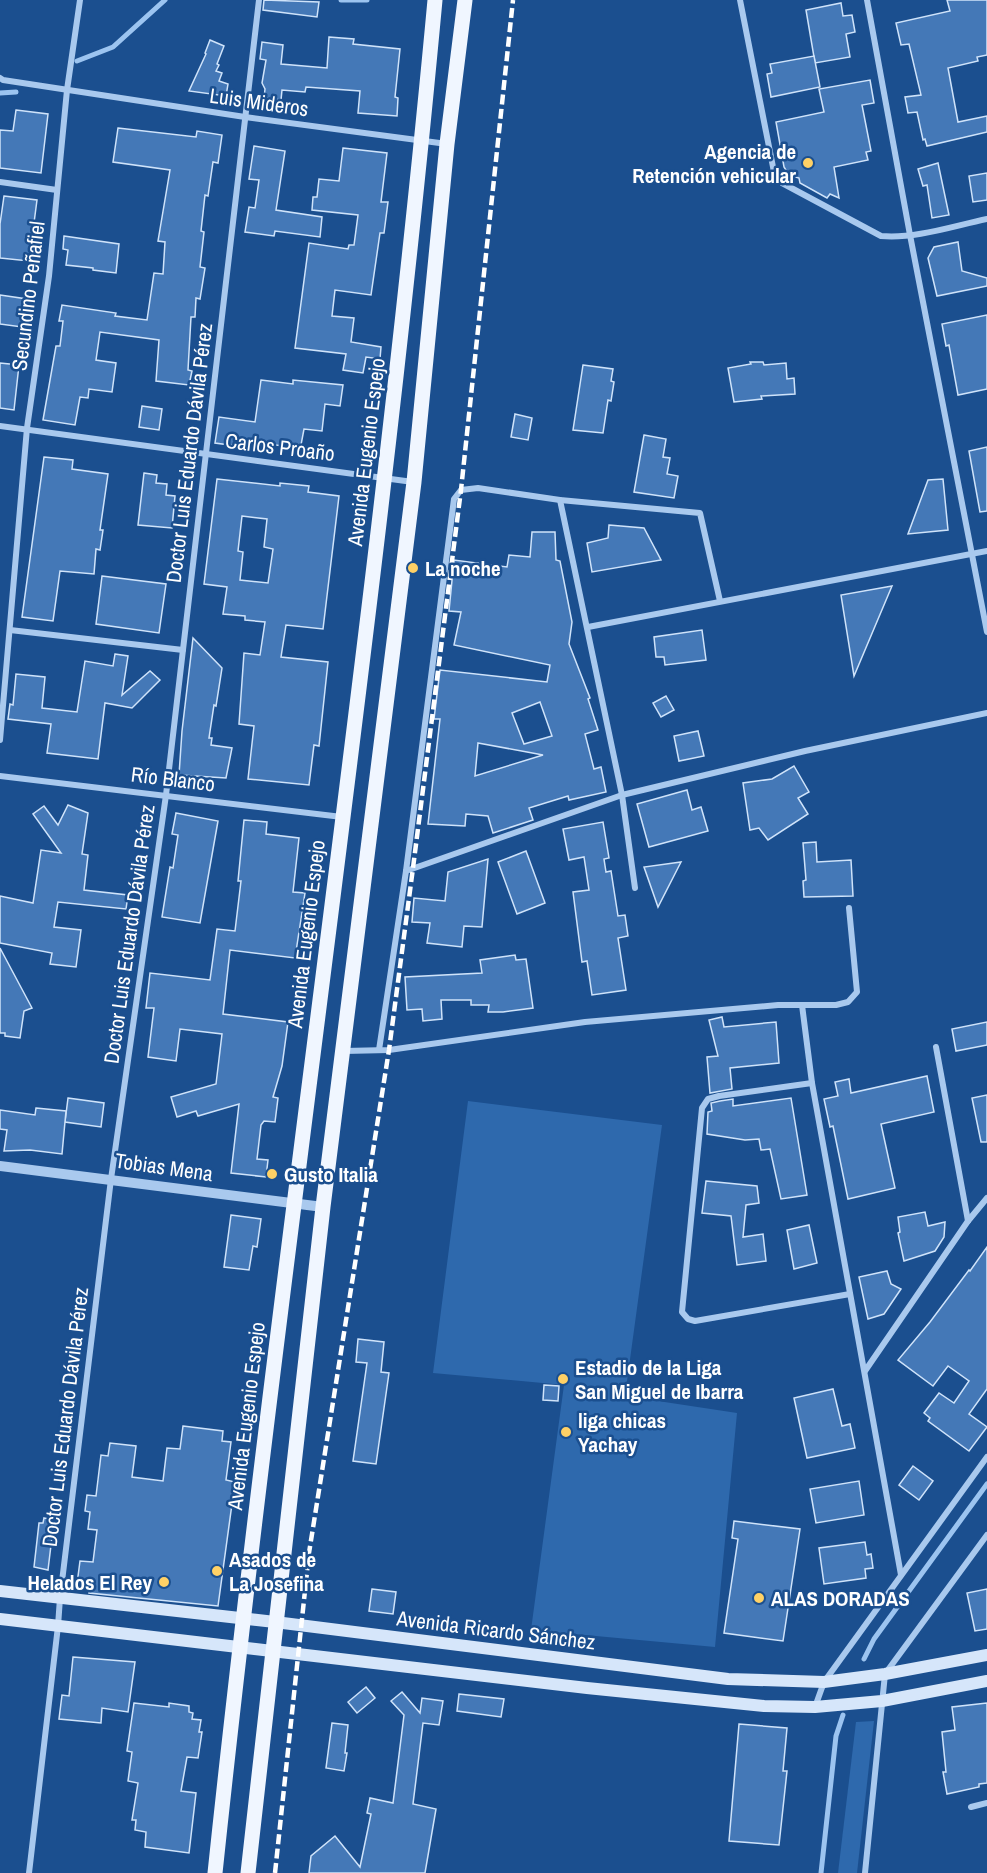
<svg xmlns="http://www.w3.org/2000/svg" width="987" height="1873" font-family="'Archivo Narrow',sans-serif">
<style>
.green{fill:#2e69ad}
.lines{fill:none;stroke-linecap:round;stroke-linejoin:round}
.stream{stroke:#9cc4f0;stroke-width:5}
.building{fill:#4478b7;stroke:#cfe3fa;stroke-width:1.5;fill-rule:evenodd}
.minor{stroke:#a9c9ee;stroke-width:6}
.tertiary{stroke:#a9c9ee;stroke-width:10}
.secondary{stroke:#d6e6fa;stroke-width:12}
.primary{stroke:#f0f6ff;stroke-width:15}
.rail{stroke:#fff;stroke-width:4.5;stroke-dasharray:10 4.5;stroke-linecap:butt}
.poi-dot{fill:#ffd166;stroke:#1b4f8f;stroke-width:2}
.labels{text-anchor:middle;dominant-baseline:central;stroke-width:5;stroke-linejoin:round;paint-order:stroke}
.street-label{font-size:21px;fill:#fff;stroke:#1b4f8f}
.poi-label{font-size:21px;font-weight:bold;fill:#fff;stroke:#1b4f8f;text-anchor:start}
</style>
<rect width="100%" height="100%" fill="#1b4f8f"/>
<g class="green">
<path d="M468 1101 662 1125 625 1396 737 1413 715 1647 531 1630 564 1385 433 1373Z"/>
<path d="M874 1721 857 1873H838L856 1722Z"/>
</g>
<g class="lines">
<g class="stream">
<path d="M341 0H367"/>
<path d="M77 61 113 47 165 0"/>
<path d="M0 93 16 92"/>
<path d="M864 1659 874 1639 987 1484"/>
<path d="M821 1873 836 1736 843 1715"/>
</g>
</g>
<g class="building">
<path d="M264 0 319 2 317 17 263 10Z"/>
<path d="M947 0H987V55L977 57 978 61 948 68 958 122 987 116V132L927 146 925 139 923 140 917 112 908 113 905 97 921 95 909 44 901 45 896 23 950 11Z"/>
<path d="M841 3 843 16 852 15 855 32 846 34 850 57 815 63 806 10Z"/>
<path d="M329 37 354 39 353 44 400 49 395 97 398 98 397 116 358 113 360 91 306 87 305 92 282 90 281 100 264 98 265 89 262 83 266 60 260 59 262 42 283 45 281 64 327 68Z"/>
<path d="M210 40 224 46 217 64 219 65 216 71 222 73 219 81 228 84 226 96 189 91 206 54 205 53Z"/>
<path d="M814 56 820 87 771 97 767 74 772 73 770 64Z"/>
<path d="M870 80 874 103 862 105 871 151 866 152 868 160 834 167 839 198 830 194 827 198 800 183 799 178 789 175 784 167 776 122 824 112 819 89Z"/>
<path d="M16 110 48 114 41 173 0 168V130L13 131Z"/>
<path d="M118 128 196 137 197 131 222 135 218 163 213 162 208 196 205 195 201 231 204 232 200 267 205 268 200 299 196 298 195 317H191L188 370 192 371 189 385 156 381 159 340 100 332 96 360 116 363 112 392 89 389 88 398 80 397 75 425 43 420 56 346H60L63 321H59L62 305 116 313 115 316 147 320 154 273 163 274 165 242 158 241 170 170 113 162Z"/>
<path d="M254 146 285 151 276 210 322 217 320 237 275 231 274 236 245 232 249 207 255 208 259 180 249 179Z"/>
<path d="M343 148 387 153 381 202H388L384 233H380L371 295 335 290 332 316 354 318 351 342 381 347 380 359 366 357 363 373 343 370 346 354 295 348 309 243 348 249 349 245H354L358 215 312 210 313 197H317L319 179 339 181Z"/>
<path d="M938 163 949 215 932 218 927 185 923 186 918 169Z"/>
<path d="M987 173V200L973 202 969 176Z"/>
<path d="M4 196 37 200 29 261 0 258V224Z"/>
<path d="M64 236 119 244 116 273 93 270V268L66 265 68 250 63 249Z"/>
<path d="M958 242 962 271 987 278V286L937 296 928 258 934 247Z"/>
<path d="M0 295 27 299 22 327 0 324Z"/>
<path d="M987 315V389L958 395 949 345 946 346 942 324Z"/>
<path d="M750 362H763L764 365 786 363 787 379 794 378 795 394 761 396 762 399 734 402 728 368 751 364Z"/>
<path d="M0 363 19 365 14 410 0 408Z"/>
<path d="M583 365 613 369 611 381 614 382 611 401 608 400 603 433 573 430Z"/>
<path d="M261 380 293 384V380L343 385 340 406 325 404 322 431 304 429 301 445 284 442 283 446 261 443 260 449 215 443 219 417 255 422Z"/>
<path d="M142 406 162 409 159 430 139 427Z"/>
<path d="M515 414 532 418 528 440 511 437Z"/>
<path d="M644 435 666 439 663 457 670 458 667 474 678 476 674 498 634 492Z"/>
<path d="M987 447V511L980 512 969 451Z"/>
<path d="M44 457 73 460 72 469 108 474 100 530H103L100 550 96 549 94 574 60 571 53 621 22 617Z"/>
<path d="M144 473 157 475 156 483 167 484 166 495 175 496 172 528 138 525Z"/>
<path d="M217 479 280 486V483L309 486 308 492 339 496 323 629 286 625 281 657 328 662 319 746 314 745 309 785 248 779 254 726 239 724 244 653 260 655 265 622 245 620V616L223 614 227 587 204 584ZM242 516 267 519 264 547 273 549 268 583 240 580 243 552 238 551Z"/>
<path d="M943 479 948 530 908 534 928 480Z"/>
<path d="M609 525 644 528 661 560 592 572 587 543 608 538Z"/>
<path d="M532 532H555L556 560 560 561 572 622 569 644 590 698 588 699 598 730 585 734 594 769 601 767 606 792 569 800 568 796 529 808 533 820 493 833 488 816 466 814 465 826 428 824 440 719H434L440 670 547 682 550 665 454 645 461 612 449 611 454 560 507 567 509 555 530 557ZM540 702 552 736 524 744 512 713ZM478 743 527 752 543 755 475 776Z"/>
<path d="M102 576 166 584 159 633 96 624Z"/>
<path d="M892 586 854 676 841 595Z"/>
<path d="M702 630 706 660 665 665 664 657H656L654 637Z"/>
<path d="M193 638 222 668 216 706 214 705 209 738H212L211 745 232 748 226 778 179 775 182 731Z"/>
<path d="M115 654 128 656 122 695 150 671 160 680 132 708 105 703 98 759 47 753 51 724 8 719 10 704 13 705 16 674 45 677 42 708 77 712 85 661 113 666Z"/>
<path d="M666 696 674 710 661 717 653 703Z"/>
<path d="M698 731 704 756 679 761 674 736Z"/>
<path d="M794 766 809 792 798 798 808 814 768 840 759 828 750 830 743 783 772 779Z"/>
<path d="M687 790 692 810 701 807 708 831 649 847 637 804Z"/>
<path d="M68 805 88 813 82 854 88 855 84 890 128 895 126 909 58 902 54 927 81 930 76 967 50 964 52 953 0 943V896L33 903 41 850 61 853 33 814 44 806 58 825Z"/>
<path d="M176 813 218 821 200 923 162 917 170 867 173 868 178 835 172 834Z"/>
<path d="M244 820 267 822 266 834 299 838 293 892 305 893 295 958 230 950 223 1014 288 1022 282 1066 273 1097 278 1098 275 1122 264 1121 261 1125 257 1159 268 1160 266 1177 231 1173 239 1104 198 1116 196 1111 177 1117 171 1097 216 1084 222 1034 180 1029 176 1061 148 1057 154 1008H146L150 973 210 980 217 929 235 931 241 881H238Z"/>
<path d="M603 822 609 858 604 859 606 872 611 871 618 916 625 915 628 936 618 938 626 990 592 995 587 961 582 962 573 892 589 890 584 857 569 860 563 829Z"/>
<path d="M816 842 817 862 851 860 853 896 804 897 803 881 806 880 803 843Z"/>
<path d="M526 851 545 903 517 914 498 862Z"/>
<path d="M488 859 482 927 464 926 462 947 427 943 430 923 412 922 414 898 445 901 448 872Z"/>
<path d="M681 862 658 907 644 867Z"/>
<path d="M0 948 32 1008 24 1011 20 1038 5 1036V1033H0Z"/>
<path d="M515 955 516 960 526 959 533 1008 503 1012H488L489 1005H471V1000H441L442 1019 423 1021 422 1009 407 1010 405 977 482 973 480 960Z"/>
<path d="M722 1017 724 1027 776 1022 779 1063 730 1068 732 1089 710 1093 707 1057 718 1056 709 1020Z"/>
<path d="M987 1022V1045L956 1051 952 1029Z"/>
<path d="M927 1076 934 1112 881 1124 895 1188 848 1199 833 1126 830 1127 824 1099 838 1096 835 1082 849 1079 851 1093Z"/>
<path d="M987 1095V1142H981L972 1098Z"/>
<path d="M68 1098 104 1103 101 1127 65 1122Z"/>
<path d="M791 1098 807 1195 781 1199 770 1149 761 1150 759 1139 745 1140 707 1134 708 1112 712 1111 711 1103 720 1101 733 1099V1106Z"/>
<path d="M36 1108 66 1111 62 1154 30 1150 4 1151 7 1130 0 1129V1110L35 1115Z"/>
<path d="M706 1181 757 1186 759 1203 746 1205 743 1237 763 1234 766 1261 737 1265 731 1216 702 1213Z"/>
<path d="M925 1212 928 1226 945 1222 944 1237 935 1251 904 1261 898 1233 900 1232 898 1217Z"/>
<path d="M231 1215 261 1219 257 1247 253 1246 249 1270 224 1267Z"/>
<path d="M809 1225 817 1263 794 1269 787 1230Z"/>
<path d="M987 1247V1389L969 1414 987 1427 969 1451 928 1421 930 1418 924 1413 939 1393 954 1403 969 1381 948 1366 933 1386 898 1360 930 1322 969 1270 970 1271Z"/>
<path d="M887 1271 891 1284 901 1289 884 1314 868 1319 859 1277Z"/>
<path d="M358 1339 384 1342 381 1372 389 1373 376 1464 353 1461 367 1363 356 1362Z"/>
<path d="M544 1385 559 1386 558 1401 543 1400Z"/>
<path d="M833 1389 842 1426 850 1424 855 1448 807 1458 794 1398Z"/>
<path d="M183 1426 223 1431 222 1441 231 1442 226 1480 235 1482 218 1606 89 1593 90 1585 77 1584 80 1561 93 1562 97 1530 88 1529 90 1512 85 1511 87 1495 96 1496 101 1455 108 1456 110 1443 136 1446 132 1477 163 1481 167 1448 180 1449Z"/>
<path d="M913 1466 933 1481 919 1500 899 1485Z"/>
<path d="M859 1481 864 1515 816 1523 810 1489Z"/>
<path d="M44 1518 54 1520 48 1570 34 1567 39 1523H43Z"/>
<path d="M734 1521 800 1529 783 1641 724 1633 738 1539 732 1538Z"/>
<path d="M865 1542 867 1555 871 1554 873 1568 865 1569 866 1578 824 1584 819 1548Z"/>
<path d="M372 1589 396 1592 393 1614 369 1611Z"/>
<path d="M987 1589V1629L975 1631 967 1593Z"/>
<path d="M73 1657 135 1662 128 1712 102 1708 101 1723 59 1719 62 1695 69 1696Z"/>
<path d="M366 1687 375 1698 357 1713 348 1702Z"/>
<path d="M402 1692 420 1713 422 1698 443 1701 439 1725 423 1723 413 1804 436 1809 425 1873H309L311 1856 335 1836 360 1867 371 1814 367 1813 370 1798 393 1803 404 1715 391 1701Z"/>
<path d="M459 1694 504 1699 501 1717 457 1711Z"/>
<path d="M134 1703 169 1707V1703L189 1706V1712L193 1713 192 1719 201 1720 199 1732H202L198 1758 187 1757 181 1791 196 1793 189 1853 145 1847 146 1832 135 1830 136 1820H132L138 1783 128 1781 132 1752 127 1751Z"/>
<path d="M987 1703V1783L979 1784V1787L947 1794 943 1772H946L942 1732 955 1730 952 1707Z"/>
<path d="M332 1723 348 1725 345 1753H347L344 1771 326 1768Z"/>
<path d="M739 1724 787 1728 783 1771H787L779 1845 729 1841Z"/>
</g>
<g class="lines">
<g class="minor">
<path d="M740 0 774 172 782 183 881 236C916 239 953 226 987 219"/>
<path d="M867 0 910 235 987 632"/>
<path d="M0 78 3 80 245 117 447 144"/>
<path d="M0 182 57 190"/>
<path d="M0 426 413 482"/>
<path d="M560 500 622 795 635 888"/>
<path d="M588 627 987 551"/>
<path d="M10 630 183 650"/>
<path d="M0 740 27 428 49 276 67 90 80 0"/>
<path d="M0 776 342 817"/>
<path d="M406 871 622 795 805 751 987 713"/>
<path d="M802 1005 812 1083 901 1575"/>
<path d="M936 1047 968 1221"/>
<path d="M379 1050 406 871 454 499 461 490 478 488 560 500 700 513 720 601"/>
<path d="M344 1051 389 1050 585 1022 778 1005H836L848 1002 857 992 849 908"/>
<path d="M812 1083 719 1096 708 1099 702 1108 682 1312 688 1319 695 1321 850 1294"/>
<path d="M865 1371 968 1221 987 1198"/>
<path d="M815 1707 824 1682 987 1457"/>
<path d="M971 1807 987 1803"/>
<path d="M29 1873 58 1626 60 1598 111 1179 166 795 259 0"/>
<path d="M865 1873 885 1674 987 1535"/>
</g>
<path class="tertiary" d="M0 1166 323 1207"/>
<g class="secondary">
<path d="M0 1591 275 1622 728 1679 824 1682 885 1674 987 1655"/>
<path d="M0 1619 587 1688 764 1706 815 1707 882 1701 987 1681"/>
</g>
<g class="primary">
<path d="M215 1873C281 1248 377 626 435 0"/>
<path d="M248 1873 323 1207 414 482 447 144 465 0"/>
</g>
<path class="rail" d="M275 1873 309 1553 389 1050 413 868 461 490 513 0"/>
</g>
<g class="poi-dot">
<circle cx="808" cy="163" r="6"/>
<circle cx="413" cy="568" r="6"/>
<circle cx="272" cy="1174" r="6"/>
<circle cx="563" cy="1379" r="6"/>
<circle cx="566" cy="1432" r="6"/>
<circle cx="217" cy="1571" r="6"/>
<circle cx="164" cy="1582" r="6"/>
<circle cx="759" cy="1598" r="6"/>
</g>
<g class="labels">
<g class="street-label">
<text transform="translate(259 102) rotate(8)">Luis Mideros</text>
<text transform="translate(28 296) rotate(-83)">Secundino Peñafiel</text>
<text transform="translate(280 447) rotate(7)">Carlos Proaño</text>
<text transform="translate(366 452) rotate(-83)">Avenida Eugenio Espejo</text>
<text transform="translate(189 453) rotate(-83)">Doctor Luis Eduardo Dávila Pérez</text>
<text transform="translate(173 779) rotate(7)">Río Blanco</text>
<text transform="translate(129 934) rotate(-82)">Doctor Luis Eduardo Dávila Pérez</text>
<text transform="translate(306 934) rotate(-83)">Avenida Eugenio Espejo</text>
<text transform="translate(164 1167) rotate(8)">Tobias Mena</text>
<text transform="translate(246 1416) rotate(-83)">Avenida Eugenio Espejo</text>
<text transform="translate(65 1417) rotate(-83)">Doctor Luis Eduardo Dávila Pérez</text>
<text transform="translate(496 1630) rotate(7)">Avenida Ricardo Sánchez</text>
</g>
<g class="poi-label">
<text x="796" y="151" text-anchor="end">Agencia de<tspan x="796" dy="24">Retención vehicular</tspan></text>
<text x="425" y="568">La noche</text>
<text x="284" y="1174">Gusto Italia</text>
<text x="575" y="1367">Estadio de la Liga<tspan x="575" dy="24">San Miguel de Ibarra</tspan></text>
<text x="578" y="1420">liga chicas<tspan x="578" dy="24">Yachay</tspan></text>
<text x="229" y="1559">Asados de<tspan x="229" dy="24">La Josefina</tspan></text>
<text x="152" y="1582" text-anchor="end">Helados El Rey</text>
<text x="771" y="1598">ALAS DORADAS</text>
</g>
</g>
</svg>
